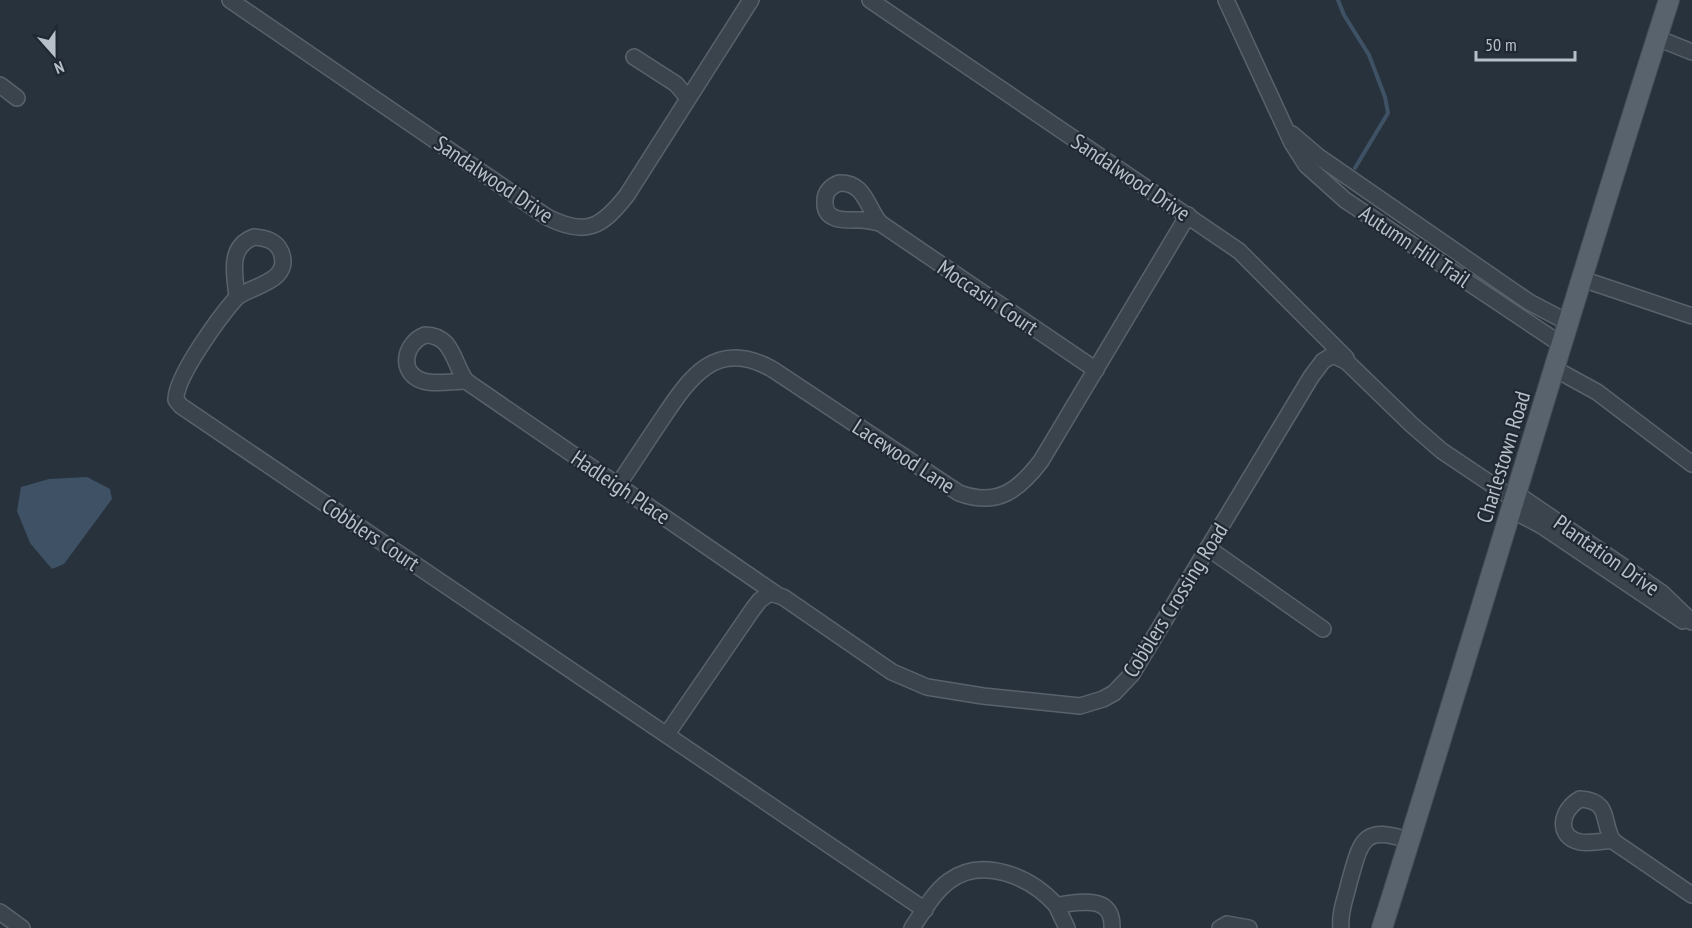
<svg xmlns="http://www.w3.org/2000/svg" width="1692" height="928" font-family="'PT Sans Narrow',sans-serif">
<style>
.water{fill:#3f5164}
.lines{fill:none;stroke-linecap:round;stroke-linejoin:round}
.stream{stroke:#3f5164;stroke-width:4}
.minor-casing{stroke:#59626b;stroke-width:18}
.major-casing{stroke:#444d57;stroke-width:22}
.minor{stroke:#3b444d;stroke-width:15}
.major{stroke:#59636d;stroke-width:20}
.labels{text-anchor:middle;dominant-baseline:central;stroke-width:4.5;stroke-linejoin:round;paint-order:stroke}
.street-label{font-size:22px;fill:#b7bfc8;stroke:#202933}
</style>
<rect width="100%" height="100%" fill="#27323d"/>
<path class="water" d="M87 477 110 489 112 499 64 564 52 569 30 543 17 511 21 487 49 479Z"/>
<g class="lines">
<path class="stream" d="M1338 0 1344 15 1369 55 1385 97 1388 113 1355 168"/>
<g class="minor-casing">
<g id="minor">
<path d="M230 0 547 217C586 237 602 227 627 195L751 0"/>
<path d="M870 0 1239 251 1346 358"/>
<path d="M1226 0 1292 143 1306 165 1345 200 1562 345"/>
<path d="M1657 38 1692 52"/>
<path d="M634 57 676 84 688 98"/>
<path d="M0 85 17 98"/>
<path d="M1292 134 1319 157 1529 302 1569 323"/>
<path d="M839 183C865 182 866 206 880 223 874 222 867 220 861 220 847 220 823 223 825 200 825 192 831 186 839 183Z"/>
<path d="M880 223 1096 370"/>
<path d="M254 237C265 238 276 240 281 252 292 281 254 285 237 297 235 275 227 247 254 237Z"/>
<path d="M1582 279 1692 316"/>
<path d="M237 297C221 315 175 377 176 400L181 406 925 910"/>
<path d="M425 335C453 335 453 363 466 381 452 381 437 385 423 381 398 373 404 343 425 335Z"/>
<path d="M1555 369 1597 392 1692 464"/>
<path d="M466 381 776 594"/>
<path d="M618 485C633 463 647 441 662 419 690 377 716 338 772 369L959 493C997 507 1018 491 1041 461L1188 215"/>
<path d="M1517 494 1662 593 1692 622"/>
<path d="M1512 510 1542 526 1683 621"/>
<path d="M1208 548 1323 629"/>
<path d="M667 734 753 609 760 600 770 593 783 597 892 672 927 687 983 696 1080 706 1103 699 1114 693 1132 674 1311 377 1323 361 1333 355 1347 362 1412 425 1442 451 1515 500"/>
<path d="M1580 799C1612 801 1601 822 1613 841 1602 840 1591 844 1580 842 1556 837 1560 810 1580 799Z"/>
<path d="M1613 841 1692 895"/>
<path d="M0 912 22 928"/>
<path d="M912 928C923 912 933 893 949 881 983 856 1031 877 1056 905"/>
<path d="M1067 928 1056 905C1079 903 1113 893 1112 928"/>
<path d="M1220 928 1227 924 1249 928"/>
<path d="M1341 928C1339 913 1346 897 1349 883 1361 841 1362 824 1410 841"/>
</g>
</g>
<g class="major-casing">
<path id="major" d="M1382 928C1480 619 1570 308 1669 0"/>
</g>
<use href="#minor" class="minor"/>
<use href="#major" class="major"/>
</g>
<g class="labels">
<g class="street-label">
<text transform="translate(1131 177) rotate(34)">Sandalwood Drive</text>
<text transform="translate(494 179) rotate(34)">Sandalwood Drive</text>
<text transform="translate(1415 246) rotate(34)">Autumn Hill Trail</text>
<text transform="translate(988 297) rotate(34)">Moccasin Court</text>
<text transform="translate(904 456) rotate(33)">Lacewood Lane</text>
<text transform="translate(1503 457) rotate(-73)">Charlestown Road</text>
<text transform="translate(621 487) rotate(34)">Hadleigh Place</text>
<text transform="translate(371 534) rotate(34)">Cobblers Court</text>
<text transform="translate(1607 555) rotate(35)">Plantation Drive</text>
<text transform="translate(1175 600) rotate(-58)">Cobblers Crossing Road</text>
</g>
</g>
<g transform="translate(54 54) rotate(159)" stroke="#202933" stroke-width="4.5" paint-order="stroke">
<path d="M0-4.5L10 22L0 15L-10 22Z" fill="#b7bfc8"/>
<text y="-9" font-size="16" font-weight="bold" text-anchor="middle" fill="#b7bfc8">N</text>
</g>
<path d="M1476 51v9h99v-9" fill="none" stroke="#b7bfc8" stroke-width="3"/>
<text x="1485" y="51" font-size="18" fill="#b7bfc8" stroke="#202933" stroke-width="4.5" paint-order="stroke">50 m</text>
</svg>
